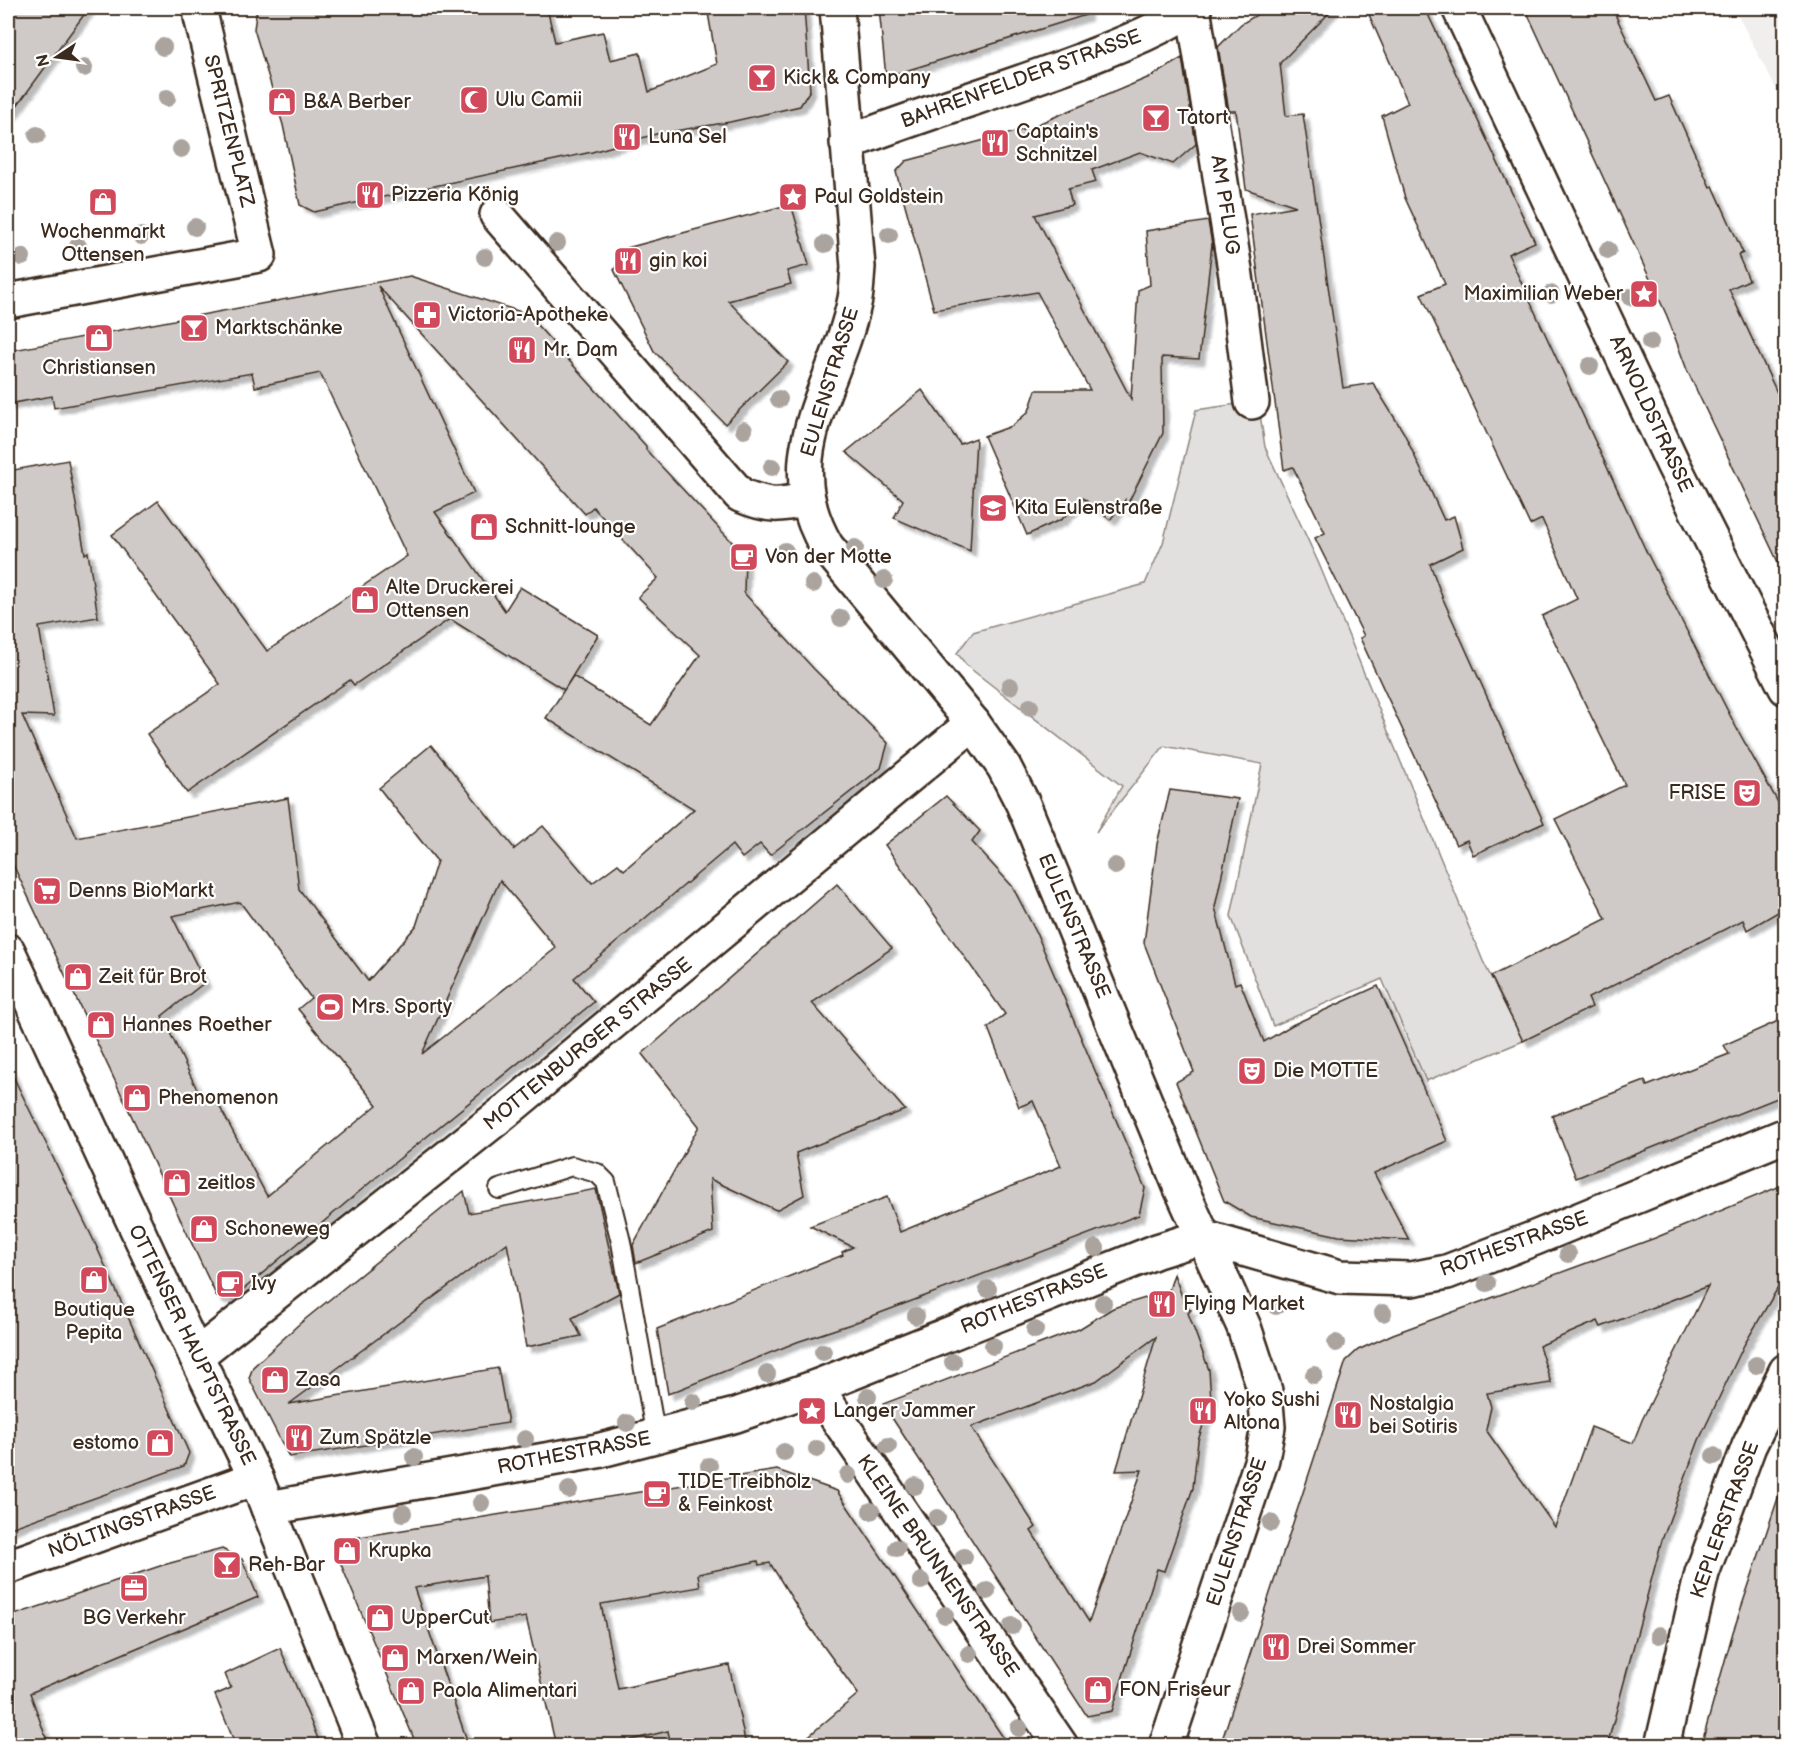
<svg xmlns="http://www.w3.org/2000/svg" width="1793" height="1753" font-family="'Balsamiq Sans',sans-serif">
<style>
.built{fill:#f1efee}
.green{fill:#e2e0de;stroke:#8e857e;stroke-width:1.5}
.building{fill:#cfcac7;stroke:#3b2a1e;stroke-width:1.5;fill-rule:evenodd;filter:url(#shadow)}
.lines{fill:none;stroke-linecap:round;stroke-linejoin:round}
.lane-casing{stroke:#3b2a1e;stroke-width:22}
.street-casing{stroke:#3b2a1e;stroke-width:38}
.lane{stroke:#fff;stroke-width:18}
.street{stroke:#fff;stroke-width:33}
.tree{fill:#aaa39e}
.labels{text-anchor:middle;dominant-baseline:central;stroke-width:4.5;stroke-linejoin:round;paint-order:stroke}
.poi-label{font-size:20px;fill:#3b2a1e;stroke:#fff;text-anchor:start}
.street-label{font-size:20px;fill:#3b2a1e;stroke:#fff}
</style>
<defs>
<filter id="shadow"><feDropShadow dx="5.5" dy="5.5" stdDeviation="1.5" flood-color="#0004"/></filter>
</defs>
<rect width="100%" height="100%" fill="#fff"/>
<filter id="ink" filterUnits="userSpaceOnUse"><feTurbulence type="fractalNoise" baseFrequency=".0167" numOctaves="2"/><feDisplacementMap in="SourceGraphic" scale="12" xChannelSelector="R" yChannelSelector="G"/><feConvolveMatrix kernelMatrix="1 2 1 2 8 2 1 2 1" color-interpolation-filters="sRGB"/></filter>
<g filter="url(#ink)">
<path class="built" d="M1734 8H1785V106Z"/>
<path class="green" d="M1258 401 1265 447 1319 564 1483 961 1523 1041 1426 1081 1382 979 1273 1026 1231 916 1262 764 1164 746 1096 832 1122 786 967 666 957 653 973 632 1145 584 1163 543 1196 410Z"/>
<g class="building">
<path d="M8 8H89L8 118Z"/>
<path d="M257 8H547L555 42 603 32 610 60 640 53 649 92 717 64 708 13 719 11 718 8H804L810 90 800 106 730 122 656 134 592 152 314 212 300 205 283 125 254 29Z"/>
<path d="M879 8H1085L1086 15 886 77Z"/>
<path d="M1268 8H1334L1280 63 1286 116 1303 114 1343 388 1373 383 1404 433 1444 520 1454 516 1463 548 1430 564 1443 599 1544 823 1473 855 1467 840 1456 845 1360 638 1364 636 1315 538 1325 533 1293 467 1284 470 1250 214 1296 206 1246 189 1236 111H1229L1218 47 1241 24Z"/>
<path d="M1366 8H1425L1535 242 1508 254 1647 553 1736 727 1785 815V908L1747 930 1743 920 1588 998 1592 1007 1523 1041 1491 976 1606 919 1555 819 1625 785 1542 616 1577 599 1542 519 1530 525 1421 294 1445 284 1405 198 1382 116 1408 103Z"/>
<path d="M1525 8H1612L1656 101 1669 96 1710 187 1713 186 1743 253 1738 255 1749 280 1729 289 1785 410V577L1687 370 1667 316Z"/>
<path d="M1182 58 1196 144 1173 164 1140 152 1092 170 1096 182 1068 189 1072 205 1035 215 1131 399 1138 290 1150 285 1146 231 1208 221 1212 244 1199 359 1162 357 1163 433 1124 511 1125 500 1110 520 1083 498 1062 519 1027 535 984 436 1012 426 1029 411 1036 390H1090L1037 292 934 310 896 172 906 161 1026 129 1152 76Z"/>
<path d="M791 204 809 265 787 271 791 284 728 301 788 362 725 424 654 351 614 270 627 248Z"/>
<path d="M410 276 527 314 646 446V450L745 556 744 593 814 669 888 743 881 768 770 855 760 844 742 858 732 845 574 978 594 1002 373 1180 232 1299 217 1297 8 854V471L68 460 85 554 88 552 98 617 39 627 54 716 22 715 77 838 288 798 299 889 368 981 416 926 437 861 379 788 431 745 514 848 513 850 543 826 592 883 618 864 624 870 694 809 546 718 573 676 651 725 700 655 638 597 658 578 593 507 585 514 378 286 474 493 435 512 505 611 520 587 598 635 564 690 450 619 354 685 350 680 187 793 147 734 220 684 112 535 158 501 267 651 407 556 320 373 255 387 252 373 54 408 52 396 8 404V351ZM500 880 556 948 422 1054ZM240 902 311 998 298 1009 377 1105 267 1196 214 1096 203 1102 162 1016 205 982 172 916Z"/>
<path d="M922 390 960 444 976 438 970 551 894 518 903 500 846 452Z"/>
<path d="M1170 790 1238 799 1215 907 1235 984 1240 982 1264 1042 1292 1025 1378 986 1447 1141 1374 1173 1409 1240 1339 1236 1251 1217 1224 1201 1176 1082 1194 1072 1144 943 1157 844Z"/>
<path d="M946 796 980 831 972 842 1012 886 1036 932 1145 1188 1139 1215 851 1324 797 1342 668 1394 657 1329 843 1255 842 1252 853 1247 810 1226 887 1197 900 1232 1061 1166 1033 1101 1019 1107 988 1028 1005 1014 885 845Z"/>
<path d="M837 884 892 948 812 1003 905 1110 796 1153 804 1195 776 1210 710 1179 713 1232 636 1263 633 1245 699 1126 642 1054Z"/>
<path d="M1785 1018V1095L1576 1178 1552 1116 1645 1081 1647 1086 1729 1054 1724 1045Z"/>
<path d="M8 1066 94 1241 189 1453 184 1466 8 1529Z"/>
<path d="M1785 1184V1276L1744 1345 1699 1440 1662 1540 1607 1746H1220L1346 1361 1358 1350 1393 1334 1655 1238ZM1708 1286 1642 1420 1633 1443 1591 1427 1555 1527 1486 1430 1491 1407 1487 1393 1551 1383 1539 1346 1598 1321 1601 1327Z"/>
<path d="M596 1189 619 1293 572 1318 581 1336 526 1347 507 1243 289 1404 498 1368 508 1423 289 1457 249 1378 253 1367 298 1325 464 1191 469 1213Z"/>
<path d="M1174 1274 1186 1308 1191 1310 1188 1313 1209 1370 1211 1400 1198 1441 1193 1488 1164 1571 1157 1569 1112 1711 1087 1716 883 1404 1079 1329 1113 1308 1155 1295 1166 1300ZM1156 1337 1116 1471 1142 1470 1089 1622 1031 1531 1036 1527 971 1427 1096 1381Z"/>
<path d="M777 1470 837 1491 1009 1746H797L858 1694 809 1626 770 1563 759 1565 758 1561 698 1574 700 1587 601 1604 618 1689 729 1665 746 1746H671L668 1731 607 1746H556L526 1617 489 1623 485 1576 414 1588 469 1746H417L335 1550 347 1539Z"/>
<path d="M1779 1495 1785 1496V1746H1701L1733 1632Z"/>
<path d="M222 1549 242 1559 258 1597 30 1693 49 1746H8V1617L163 1565Z"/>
<path d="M280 1648 321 1746H236L215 1695 231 1688 225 1674Z"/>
</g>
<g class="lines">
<g class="lane-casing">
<path id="lane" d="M499 1189 572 1166 597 1173 606 1182 621 1242 656 1437"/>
</g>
<g class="street-casing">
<g id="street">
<path d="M837 8 858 267C857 277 857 288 855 299 837 388 772 455 827 547L973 723 1004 767 1023 804 1180 1186 1244 1327 1265 1391 1268 1427 1262 1459 1166 1746"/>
<path d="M1193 8 1236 276 1252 402"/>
<path d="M1459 8 1673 464 1786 688"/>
<path d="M847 143C924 113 1003 90 1080 61 1119 45 1157 32 1191 8"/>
<path d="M497 215 740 495C769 507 779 506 808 499"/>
<path d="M8 301 259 255 201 17 202 8"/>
<path d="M8 951 196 1356 256 1478 364 1746"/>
<path d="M196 1356 506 1111 973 723"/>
<path d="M816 1387 1061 1746"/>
<path d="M268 1508 597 1451 736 1415 816 1387 1157 1251 1202 1237 1340 1277 1411 1279 1447 1272 1535 1238 1786 1135"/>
<path d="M8 1567 256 1478"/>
<path d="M1662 1746 1702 1573 1749 1446 1786 1371"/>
</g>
</g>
<use href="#lane" class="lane"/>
<use href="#street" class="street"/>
</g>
<g class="tree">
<circle cx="163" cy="47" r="9"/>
<circle cx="84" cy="68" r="9"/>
<circle cx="167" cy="98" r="9"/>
<circle cx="37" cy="135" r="9"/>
<circle cx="181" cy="149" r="9"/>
<circle cx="195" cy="227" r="9"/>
<circle cx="889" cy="235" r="9"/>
<circle cx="141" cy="236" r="9"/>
<circle cx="557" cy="243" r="9"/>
<circle cx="825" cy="244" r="9"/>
<circle cx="78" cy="246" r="9"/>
<circle cx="1608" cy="250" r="9"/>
<circle cx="22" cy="257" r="9"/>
<circle cx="485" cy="257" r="9"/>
<circle cx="1551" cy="294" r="9"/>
<circle cx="1630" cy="297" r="9"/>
<circle cx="1650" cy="342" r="9"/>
<circle cx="1590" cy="366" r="9"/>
<circle cx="779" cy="399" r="9"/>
<circle cx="744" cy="430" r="9"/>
<circle cx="772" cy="467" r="9"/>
<circle cx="855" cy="548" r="9"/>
<circle cx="785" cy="551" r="9"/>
<circle cx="884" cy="580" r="9"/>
<circle cx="813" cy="584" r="9"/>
<circle cx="841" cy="618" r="9"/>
<circle cx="1010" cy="686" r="9"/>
<circle cx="1030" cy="707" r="9"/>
<circle cx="1115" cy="866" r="9"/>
<circle cx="1096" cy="1248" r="9"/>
<circle cx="1568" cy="1254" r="9"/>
<circle cx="1487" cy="1283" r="9"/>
<circle cx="988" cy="1289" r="9"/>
<circle cx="1103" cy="1303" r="9"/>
<circle cx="1276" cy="1306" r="9"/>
<circle cx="1383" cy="1313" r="9"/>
<circle cx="916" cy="1316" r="9"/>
<circle cx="1035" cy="1330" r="9"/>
<circle cx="1336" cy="1343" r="9"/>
<circle cx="993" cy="1346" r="9"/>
<circle cx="823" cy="1352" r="9"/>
<circle cx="953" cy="1362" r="9"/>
<circle cx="1756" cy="1365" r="9"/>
<circle cx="767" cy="1374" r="9"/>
<circle cx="1314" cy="1375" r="9"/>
<circle cx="868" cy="1397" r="9"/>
<circle cx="693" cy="1402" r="9"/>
<circle cx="627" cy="1423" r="9"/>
<circle cx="525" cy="1439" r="9"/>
<circle cx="888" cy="1446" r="9"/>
<circle cx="817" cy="1449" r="9"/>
<circle cx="784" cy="1452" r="9"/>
<circle cx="1714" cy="1456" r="9"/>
<circle cx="414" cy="1457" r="9"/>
<circle cx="709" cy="1466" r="9"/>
<circle cx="848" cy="1475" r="9"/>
<circle cx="915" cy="1486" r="9"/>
<circle cx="569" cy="1490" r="9"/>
<circle cx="481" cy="1503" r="9"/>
<circle cx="871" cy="1511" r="9"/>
<circle cx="403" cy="1513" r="9"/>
<circle cx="937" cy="1518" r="9"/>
<circle cx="1271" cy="1523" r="9"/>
<circle cx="897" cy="1548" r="9"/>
<circle cx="964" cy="1557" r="9"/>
<circle cx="921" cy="1581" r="9"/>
<circle cx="987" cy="1591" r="9"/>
<circle cx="1241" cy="1613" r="9"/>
<circle cx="945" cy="1615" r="9"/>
<circle cx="1012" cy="1626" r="9"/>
<circle cx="1659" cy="1635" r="9"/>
<circle cx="969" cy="1654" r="9"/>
<circle cx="1019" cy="1728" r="9"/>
</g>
</g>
<defs>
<g id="bar-square" transform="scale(1.5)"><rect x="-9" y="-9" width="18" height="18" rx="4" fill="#d1495b" stroke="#fff"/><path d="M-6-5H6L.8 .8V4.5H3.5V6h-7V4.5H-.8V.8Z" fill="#fff"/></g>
<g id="mosque-square" transform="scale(1.5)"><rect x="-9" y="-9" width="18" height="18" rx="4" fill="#d1495b" stroke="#fff"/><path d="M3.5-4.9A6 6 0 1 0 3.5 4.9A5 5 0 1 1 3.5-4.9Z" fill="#fff"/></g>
<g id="shop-square" transform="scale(1.5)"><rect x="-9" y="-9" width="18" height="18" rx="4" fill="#d1495b" stroke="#fff"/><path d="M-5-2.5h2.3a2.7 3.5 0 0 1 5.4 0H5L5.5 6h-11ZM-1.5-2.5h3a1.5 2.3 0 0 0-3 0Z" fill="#fff"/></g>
<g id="restaurant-square" transform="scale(1.5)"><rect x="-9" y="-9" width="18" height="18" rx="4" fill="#d1495b" stroke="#fff"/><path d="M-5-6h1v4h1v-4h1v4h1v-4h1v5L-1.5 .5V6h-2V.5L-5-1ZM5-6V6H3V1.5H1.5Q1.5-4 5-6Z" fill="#fff"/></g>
<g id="sight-square" transform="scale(1.5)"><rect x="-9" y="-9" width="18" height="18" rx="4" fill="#d1495b" stroke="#fff"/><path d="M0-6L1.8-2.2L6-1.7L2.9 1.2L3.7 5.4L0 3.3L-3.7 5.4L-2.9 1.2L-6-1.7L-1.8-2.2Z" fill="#fff"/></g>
<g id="pharmacy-square" transform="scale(1.5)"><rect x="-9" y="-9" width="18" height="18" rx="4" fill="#d1495b" stroke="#fff"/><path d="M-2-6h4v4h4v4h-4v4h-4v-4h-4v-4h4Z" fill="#fff"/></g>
<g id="school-square" transform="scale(1.5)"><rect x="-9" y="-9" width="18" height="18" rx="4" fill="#d1495b" stroke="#fff"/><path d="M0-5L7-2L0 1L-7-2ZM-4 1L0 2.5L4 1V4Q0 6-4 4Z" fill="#fff"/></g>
<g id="cafe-square" transform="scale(1.5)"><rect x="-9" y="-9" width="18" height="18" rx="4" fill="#d1495b" stroke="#fff"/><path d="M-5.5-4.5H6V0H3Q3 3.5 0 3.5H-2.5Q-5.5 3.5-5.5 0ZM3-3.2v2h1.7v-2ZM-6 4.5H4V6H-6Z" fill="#fff"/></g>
<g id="theatre-square" transform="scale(1.5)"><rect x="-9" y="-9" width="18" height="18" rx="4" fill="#d1495b" stroke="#fff"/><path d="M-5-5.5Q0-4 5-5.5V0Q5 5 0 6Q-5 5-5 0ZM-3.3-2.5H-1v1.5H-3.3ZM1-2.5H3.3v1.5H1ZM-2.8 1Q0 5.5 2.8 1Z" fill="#fff"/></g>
<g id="supermarket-square" transform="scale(1.5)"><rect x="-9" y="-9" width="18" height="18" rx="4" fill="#d1495b" stroke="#fff"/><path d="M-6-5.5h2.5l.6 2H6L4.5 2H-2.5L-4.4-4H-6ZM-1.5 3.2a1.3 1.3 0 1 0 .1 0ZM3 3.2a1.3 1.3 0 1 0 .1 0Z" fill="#fff"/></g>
<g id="stadium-square" transform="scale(1.5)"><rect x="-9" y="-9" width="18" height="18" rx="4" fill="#d1495b" stroke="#fff"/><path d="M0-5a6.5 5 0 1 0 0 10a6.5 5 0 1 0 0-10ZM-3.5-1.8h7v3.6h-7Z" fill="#fff"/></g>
<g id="office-square" transform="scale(1.5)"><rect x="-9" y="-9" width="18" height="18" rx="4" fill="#d1495b" stroke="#fff"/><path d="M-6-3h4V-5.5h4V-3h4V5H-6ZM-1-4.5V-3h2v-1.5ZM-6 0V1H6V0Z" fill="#fff"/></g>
</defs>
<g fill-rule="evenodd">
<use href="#bar-square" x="762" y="78"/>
<use href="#mosque-square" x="474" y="100"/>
<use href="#shop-square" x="282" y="102"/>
<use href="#bar-square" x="1156" y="118"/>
<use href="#restaurant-square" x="627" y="137"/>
<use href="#restaurant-square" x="995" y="143"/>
<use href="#restaurant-square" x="370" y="195"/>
<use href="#sight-square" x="793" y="197"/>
<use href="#shop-square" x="103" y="202"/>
<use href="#restaurant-square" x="628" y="261"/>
<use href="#sight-square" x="1644" y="294"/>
<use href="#pharmacy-square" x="427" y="315"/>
<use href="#bar-square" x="194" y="328"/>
<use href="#shop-square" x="99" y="338"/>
<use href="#restaurant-square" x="522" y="350"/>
<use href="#school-square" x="993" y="508"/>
<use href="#shop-square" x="484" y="527"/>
<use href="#cafe-square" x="744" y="557"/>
<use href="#shop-square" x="365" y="600"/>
<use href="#theatre-square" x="1747" y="793"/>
<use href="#supermarket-square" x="47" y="891"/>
<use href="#shop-square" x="78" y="977"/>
<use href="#stadium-square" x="330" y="1007"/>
<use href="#shop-square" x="101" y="1025"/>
<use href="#theatre-square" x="1252" y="1071"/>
<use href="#shop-square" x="137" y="1098"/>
<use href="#shop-square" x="177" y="1183"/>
<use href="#shop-square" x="204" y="1229"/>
<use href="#shop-square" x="94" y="1280"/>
<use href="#cafe-square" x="230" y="1284"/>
<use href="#restaurant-square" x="1162" y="1304"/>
<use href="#shop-square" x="275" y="1380"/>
<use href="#sight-square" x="812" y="1411"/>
<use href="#restaurant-square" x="1203" y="1411"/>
<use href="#restaurant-square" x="1348" y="1415"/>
<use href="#restaurant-square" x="299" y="1438"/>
<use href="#shop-square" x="160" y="1443"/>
<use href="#cafe-square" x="657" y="1494"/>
<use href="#shop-square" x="347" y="1551"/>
<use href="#bar-square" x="227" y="1565"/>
<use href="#office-square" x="134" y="1588"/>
<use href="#shop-square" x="380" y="1618"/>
<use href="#restaurant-square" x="1276" y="1647"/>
<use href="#shop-square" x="395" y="1658"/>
<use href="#shop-square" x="1098" y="1690"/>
<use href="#shop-square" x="411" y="1691"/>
</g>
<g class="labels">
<g class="poi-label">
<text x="783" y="78">Kick &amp; Company</text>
<text x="495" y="100">Ulu Camii</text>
<text x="303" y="102">B&amp;A Berber</text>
<text x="1177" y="118">Tatort</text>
<text x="1016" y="132">Captain's<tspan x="1016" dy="23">Schnitzel</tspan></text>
<text x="648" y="137">Luna Sel</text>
<text x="391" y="195">Pizzeria König</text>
<text x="814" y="197">Paul Goldstein</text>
<text x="103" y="232" text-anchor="middle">Wochenmarkt<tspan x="103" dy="23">Ottensen</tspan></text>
<text x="649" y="261">gin koi</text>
<text x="1623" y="294" text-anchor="end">Maximilian Weber</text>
<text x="448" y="315">Victoria-Apotheke</text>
<text x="215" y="328">Marktschänke</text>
<text x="543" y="350">Mr. Dam</text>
<text x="99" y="368" text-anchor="middle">Christiansen</text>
<text x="1014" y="508">Kita Eulenstraße</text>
<text x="505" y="527">Schnitt-lounge</text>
<text x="765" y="557">Von der Motte</text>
<text x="386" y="588">Alte Druckerei<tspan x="386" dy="23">Ottensen</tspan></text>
<text x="1726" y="793" text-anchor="end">FRISE</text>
<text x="68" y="891">Denns BioMarkt</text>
<text x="99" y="977">Zeit für Brot</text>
<text x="351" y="1007">Mrs. Sporty</text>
<text x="122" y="1025">Hannes Roether</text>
<text x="1273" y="1071">Die MOTTE</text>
<text x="158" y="1098">Phenomenon</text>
<text x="198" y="1183">zeitlos</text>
<text x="225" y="1229">Schoneweg</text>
<text x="251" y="1284">Ivy</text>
<text x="1183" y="1304">Flying Market</text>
<text x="94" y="1310" text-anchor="middle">Boutique<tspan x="94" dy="23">Pepita</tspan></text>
<text x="296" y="1380">Zasa</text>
<text x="1224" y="1400">Yoko Sushi<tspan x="1224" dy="23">Altona</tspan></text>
<text x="1369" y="1404">Nostalgia<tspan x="1369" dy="23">bei Sotiris</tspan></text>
<text x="833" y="1411">Langer Jammer</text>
<text x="320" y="1438">Zum Spätzle</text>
<text x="139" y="1443" text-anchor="end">estomo</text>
<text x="678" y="1482">TIDE Treibholz<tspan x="678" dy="23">&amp; Feinkost</tspan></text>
<text x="368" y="1551">Krupka</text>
<text x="248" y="1565">Reh-Bar</text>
<text x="134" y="1618" text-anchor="middle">BG Verkehr</text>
<text x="401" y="1618">UpperCut</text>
<text x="1297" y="1647">Drei Sommer</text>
<text x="416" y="1658">Marxen/Wein</text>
<text x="1119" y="1690">FON Friseur</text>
<text x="432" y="1691">Paola Alimentari</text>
</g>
<g class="street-label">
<text transform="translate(1021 79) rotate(-20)">BAHRENFELDER STRASSE</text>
<text transform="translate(229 131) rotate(76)">SPRITZENPLATZ</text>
<text transform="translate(1225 205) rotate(81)">AM PFLUG</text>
<text transform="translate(830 382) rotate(-73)">EULENSTRASSE</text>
<text transform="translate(1651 414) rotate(65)">ARNOLDSTRASSE</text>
<text transform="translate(1074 926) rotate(67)">EULENSTRASSE</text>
<text transform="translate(588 1044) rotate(-39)">MOTTENBURGER STRASSE</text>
<text transform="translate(1514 1244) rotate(-20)">ROTHESTRASSE</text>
<text transform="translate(1034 1299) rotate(-22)">ROTHESTRASSE</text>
<text transform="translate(192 1345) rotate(64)">OTTENSER HAUPTSTRASSE</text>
<text transform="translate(574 1453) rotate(-11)">ROTHESTRASSE</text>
<text transform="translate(1725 1520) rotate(-70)">KEPLERSTRASSE</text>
<text transform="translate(132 1522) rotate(-20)">NÖLTINGSTRASSE</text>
<text transform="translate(1237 1532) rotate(-72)">EULENSTRASSE</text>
<text transform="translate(938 1566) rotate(55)">KLEINE BRUNNENSTRASSE</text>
</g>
</g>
<rect width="1793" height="1753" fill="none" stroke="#fff" stroke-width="30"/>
<rect x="15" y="15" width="1763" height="1723" fill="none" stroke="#3b2a1e" stroke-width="2" filter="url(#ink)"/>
<g transform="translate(57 57) rotate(257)" stroke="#ffffff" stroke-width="4.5" paint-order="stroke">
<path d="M0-4.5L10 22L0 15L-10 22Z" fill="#3b2a1e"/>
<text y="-9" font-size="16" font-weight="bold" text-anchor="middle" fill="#3b2a1e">N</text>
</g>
</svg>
